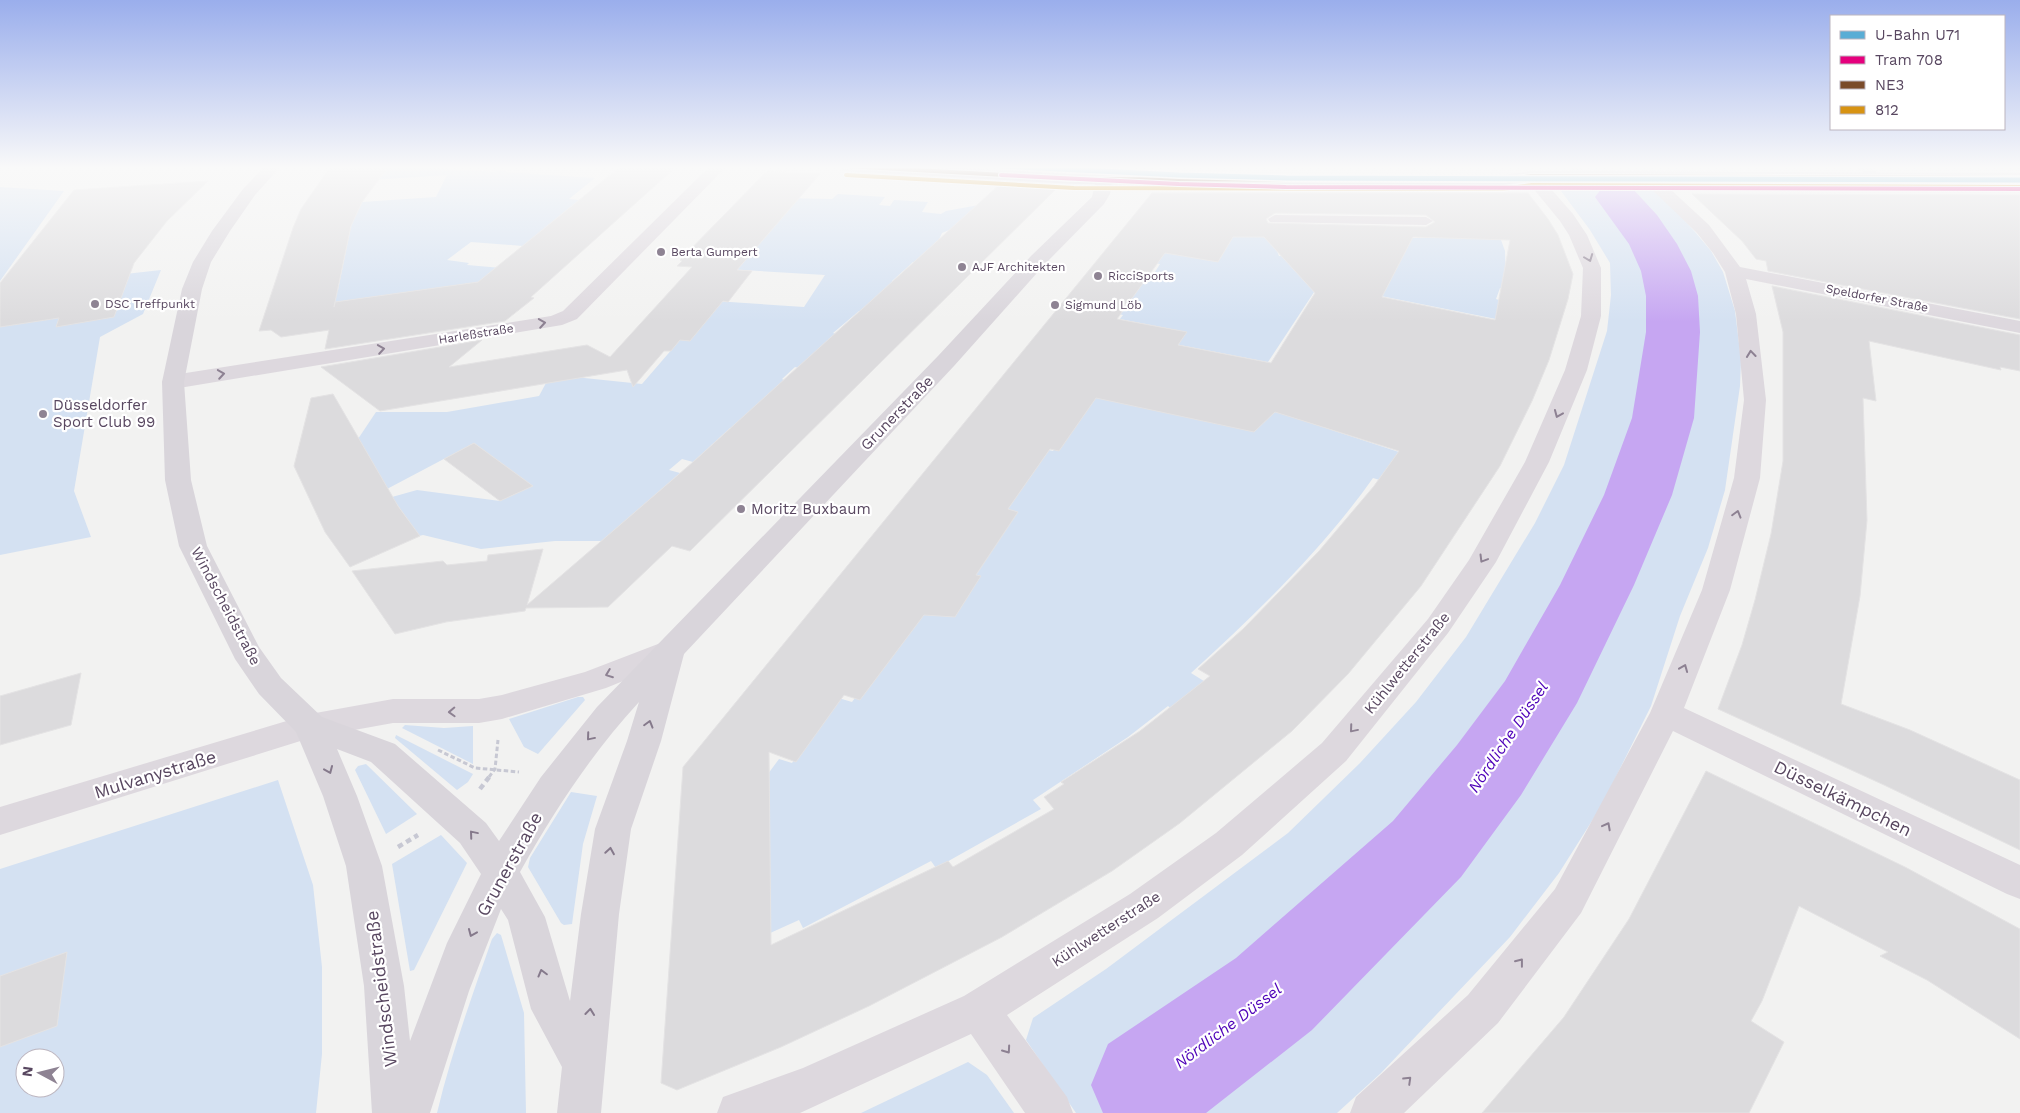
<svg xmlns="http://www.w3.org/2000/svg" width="2020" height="1113" font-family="'Work Sans',sans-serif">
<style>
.green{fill:#d4e1f2;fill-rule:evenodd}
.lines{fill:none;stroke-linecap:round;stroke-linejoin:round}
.river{fill:#c6a6f2;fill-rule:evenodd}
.building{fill:#dcdbdd;stroke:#e4e3e4;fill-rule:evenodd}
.path-far1{stroke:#c7c8d3;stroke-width:3;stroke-dasharray:4.5 2.5;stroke-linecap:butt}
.path{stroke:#c7c8d3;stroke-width:4.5;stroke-dasharray:5.5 4;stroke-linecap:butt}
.lane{fill:#ddd8de;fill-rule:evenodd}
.street{fill:#ddd8de;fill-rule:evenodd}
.secondary{fill:#d9d5db;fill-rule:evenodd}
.primary{fill:#d5cfd8;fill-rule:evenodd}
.bus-1-casing{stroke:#fff;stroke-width:6}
.bus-2-casing{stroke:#fff;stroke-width:6}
.bus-1{stroke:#7a4b2a;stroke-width:4}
.bus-2{stroke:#d79313;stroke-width:4}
.tram-1-casing{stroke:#fff;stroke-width:6}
.tram-1{stroke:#e5007d;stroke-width:4}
.metro-1-casing{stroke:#fff;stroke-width:8}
.metro-1{stroke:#59add5;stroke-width:5}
.oneway{stroke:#8d8192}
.oneway2{stroke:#85798b}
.poi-dot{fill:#8e8393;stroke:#fff;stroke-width:2}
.labels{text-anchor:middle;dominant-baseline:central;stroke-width:4.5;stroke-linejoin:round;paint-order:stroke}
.far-poi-label{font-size:12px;fill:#584760;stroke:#fff;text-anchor:start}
.far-street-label{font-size:12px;fill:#584760;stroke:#fff}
.poi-label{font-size:15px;fill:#584760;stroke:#fff;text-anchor:start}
.street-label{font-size:15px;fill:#584760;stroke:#fff}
.water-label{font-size:16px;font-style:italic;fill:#4d01b8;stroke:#fff}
.near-street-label{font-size:18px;fill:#584760;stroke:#fff}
</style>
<rect width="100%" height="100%" fill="#f2f2f1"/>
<g class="green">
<path d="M371 166 415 167 433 166 430 168 495 172 499 170 506 171 505 172 595 178 569 199 579 200 523 246 471 242 447 260 469 263 467 265 502 268 486 281 329 303 332 291 338 290 351 226 362 202 436 197 447 175 370 180 369 170Z"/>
<path d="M1572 185H1639L1651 189 1660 194 1696 233 1711 251 1723 272 1735 311 1741 360 1740 386 1725 490 1708 548 1680 616 1651 706 1602 805 1559 873 1510 937 1381 1073 1337 1113H1076L1026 1040 1033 1018 1106 969 1288 833 1360 763 1416 702 1466 637 1535 523 1564 465 1607 331 1611 295 1610 263 1590 230 1561 191 1566 186Z"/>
<path d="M0 187 64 191 0 281Z"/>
<path d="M838 194 885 197 879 205 890 206 894 200 928 202 922 212 941 214 946 211 979 205 954 228 942 233 935 248 919 264 913 262 892 281 898 282 865 312 859 311 833 333 839 335 802 369 795 367 782 379 784 380 746 432 730 428 693 462 682 459 669 470 680 473 602 541H555L481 549 423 535 419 536 392 497 417 490 500 501 532 486 474 443 387 489 366 451 356 442 376 412H447L539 396 546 383 565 376 642 384 680 340 690 341 715 301 804 307 825 275 727 269 783 198 832 199Z"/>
<path d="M1245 220 1252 237H1271L1279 256H1294L1320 283 1268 362 1175 344 1182 331 1120 319 1123 315 1113 313 1145 274 1153 275 1160 264 1154 263 1161 252 1216 261Z"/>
<path d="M1497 229 1505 251 1506 289 1500 288 1496 299 1502 301 1496 319 1381 296 1383 238H1425L1420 230Z"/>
<path d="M161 270 143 314 100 337 74 491 91 537 0 555V288Z"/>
<path d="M1064 391 1242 401 1402 453 1383 481 1373 478C1322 550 1256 614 1191 673L1207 683 1174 711 1168 706 1128 737 1033 800 1041 809 936 868 931 861 803 928 799 920 768 934 762 782 779 759 792 763 827 715 825 694 852 702 928 594 997 507 1027 445 1053 451 1081 408Z"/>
<path d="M578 697H583L585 700 538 754 524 747 509 719Z"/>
<path d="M405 725 444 728 473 726V764L402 728Z"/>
<path d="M396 735 473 774 468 782 457 790 395 738Z"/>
<path d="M366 764 417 814 386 834 355 770 358 766Z"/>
<path d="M278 780 313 885 322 967V1054L316 1113H0V869ZM25 1058H55V1088H25Z"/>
<path d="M571 792 597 796 583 844 572 924 564 925 561 923 528 867 530 858Z"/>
<path d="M441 835 467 863 414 970 410 971 392 864Z"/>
<path d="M497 933 501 935 524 1013 526 1113H437C451 1054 472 996 492 939Z"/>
<path d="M968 1062 987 1075 1014 1113H861Z"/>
</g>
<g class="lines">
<path class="river" d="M1617 184 1632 188 1657 215 1677 244 1691 271 1698 296 1700 332 1694 418 1672 495 1634 585 1577 703 1521 795 1461 877 1312 1030 1206 1113H1103L1091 1085 1108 1044 1236 958 1393 821 1457 745 1505 681 1560 585 1604 495 1632 418 1646 332V296L1641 271 1629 244 1595 197 1602 188Z"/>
</g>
<g class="building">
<path d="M331 166H389L362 202 351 226 334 307 335 302 478 282 621 166H677L531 297 534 298 505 321 325 349 329 330 281 337 271 330 259 331 293 228 301 209Z"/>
<path d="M767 171 820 174 737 270 752 271 728 302 723 301 690 341 680 340 671 351H664L633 387 627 370 380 411 321 367 482 340 449 367 587 345 610 357 692 267 677 266 682 261 680 260Z"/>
<path d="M208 181 167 221 134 263 114 317 56 327 59 318 0 327V283L74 190Z"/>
<path d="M999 185 1056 189 690 551 672 546 608 607 526 608 525 611 446 622 395 634 352 571 443 561 447 565 487 561 488 555 543 549 527 605 693 462Z"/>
<path d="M1152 193H1528L1548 219 1558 235 1573 274 1568 299 1549 360 1532 401 1500 466 1421 586 1348 674 1292 731 1180 823 1112 871 1002 937 869 1006 781 1047 677 1090 661 1083 683 767ZM1275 213 1426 215 1435 222 1426 227 1268 223 1266 219ZM1233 237H1264L1315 293 1271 363 1178 345 1187 332 1117 319 1165 253 1218 262ZM1413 237 1510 240 1495 320 1382 297ZM1096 398 1254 432 1275 412 1399 451 1374 486 1319 551 1243 629 1198 669 1210 676 1140 731 1061 782 1064 784 1044 797 1054 809 953 867 948 861 771 945 769 752 796 762 844 695 860 700 924 615 955 617 981 576 976 575 1018 512 1008 509 1050 449 1059 451Z"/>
<path d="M1692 194 2020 195V319L1768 271 1766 261 1756 259 1742 241Z"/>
<path d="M1772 286 2020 335V371L2000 367 2001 370 1869 341 1876 401 1863 398 1867 520 1860 596 1841 704 1910 730 2020 780V850L1884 785 1718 709 1742 645 1755 600 1771 534 1783 461V332Z"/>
<path d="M333 394 398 506 420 536 350 567 325 532 294 466 311 398Z"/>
<path d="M474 443 533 486 500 501 444 459Z"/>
<path d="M81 673 71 725 0 745V696Z"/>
<path d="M1706 771 1905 867 2020 929V1039L1927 980 1880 956 1888 952 1799 906 1762 1001 1751 1021 1784 1042 1749 1113H1482L1564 1017 1629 919Z"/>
<path d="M67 952 57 1026 0 1047V976Z"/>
</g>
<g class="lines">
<g class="path-far1">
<path d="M438 750 475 768 519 772"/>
<path d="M489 777 495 769 498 740"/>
</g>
<g class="path">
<path d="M480 789 490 776"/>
<path d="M398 847 418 835"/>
</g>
<g class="lane">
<path d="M1568 166H1581L1591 176 1589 179H1581Z"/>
<path d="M1853 166H1867L1884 177 1878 181Z"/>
<path d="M1275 215 1426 217 1433 221 1426 225 1270 222 1268 219Z"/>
</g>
<g class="street">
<path d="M710 166H727L577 319 562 325 173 389 165 387 162 382 165 377 173 375 551 316 563 311Z"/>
<path d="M1531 171 1537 173 1573 214 1587 235 1601 268V316L1587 370 1549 462 1496 562 1448 633 1346 761 1242 855 1158 918 1007 1015 1067 1097 1073 1113H1025L971 1034 800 1113H717L723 1097 803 1068 964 996 1130 894 1216 833 1322 743 1428 619 1469 560 1525 462 1565 370 1581 316 1583 268 1569 235 1560 221 1523 176 1525 173Z"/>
<path d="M1648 172 1654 174 1709 225 1740 267 2020 321V333L1746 279 1756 314 1766 400 1760 478 1730 590 1684 708 2020 865V899L2007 894 1673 731 1581 913 1498 1023 1404 1113H1350L1356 1097 1468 995 1555 889 1650 713 1702 590 1734 478 1744 400 1736 314 1725 272 1713 253 1697 233 1642 180 1640 177 1642 174Z"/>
<path d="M671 639 682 643 686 650 682 657 606 688 502 719 479 723H393L310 738 0 835V807L310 714 393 699H479L502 695 585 672Z"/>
</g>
<path class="secondary" d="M265 166H281L255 195 230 231 211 262 202 289 184 382 191 480 207 546 259 647 281 678 322 717 395 744 486 823 499 841 541 777 597 707 938 356 1031 256 1092 197 1099 166H1115L1110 194 1104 204 1045 264 954 366 684 654 661 741 631 829 619 914 601 1113H557L562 1067 531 1009 508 920 501 909 469 991 430 1113H372L364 986 346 866 323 796 296 732 259 694 235 659 179 546 165 480 162 382 182 289 193 262 212 231 243 189ZM639 702 627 741 595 829 581 914 570 1001 545 917 520 872C554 811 592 753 639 702ZM337 749 371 762 460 843 481 874 447 943 410 1041 404 986 382 866 357 796Z"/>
<path class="primary" d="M838 166H926L1074 174 1503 175 1531 171 2020 173V183L1531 181 1503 185 1074 184 846 171 841 169Z"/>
<g class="bus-1-casing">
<path id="bus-1" d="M846 166 1074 179 1503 180 1531 176 2020 178"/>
</g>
<g class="bus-2-casing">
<path id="bus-2" d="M846 175 1074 188 1503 189 1532 185 2020 187"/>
</g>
<use href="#bus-1" class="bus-1"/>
<use href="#bus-2" class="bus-2"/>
<g class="tram-1-casing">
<path id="tram-1" d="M1001 175 1179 184 1286 187 2020 189"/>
</g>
<use href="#tram-1" class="tram-1"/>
<g class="metro-1-casing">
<path id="metro-1" d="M1001 166 1179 175 1286 178 2020 180"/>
</g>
<use href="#metro-1" class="metro-1"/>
</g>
<defs><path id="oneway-chevron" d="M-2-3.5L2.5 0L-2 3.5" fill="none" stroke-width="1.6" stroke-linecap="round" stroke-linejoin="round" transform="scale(1.25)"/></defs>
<g class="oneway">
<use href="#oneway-chevron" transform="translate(1589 258) rotate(69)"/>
<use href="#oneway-chevron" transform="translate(542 323) rotate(-9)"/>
<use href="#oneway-chevron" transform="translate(381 349) rotate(-9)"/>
<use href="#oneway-chevron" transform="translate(1751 354) rotate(-96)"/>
<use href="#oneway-chevron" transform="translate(221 374) rotate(-9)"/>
<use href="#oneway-chevron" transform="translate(1558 414) rotate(113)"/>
<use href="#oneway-chevron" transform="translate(1737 514) rotate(-74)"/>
<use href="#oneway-chevron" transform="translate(1483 559) rotate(121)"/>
<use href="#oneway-chevron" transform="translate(1684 668) rotate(-68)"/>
<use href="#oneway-chevron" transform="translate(609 674) rotate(159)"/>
<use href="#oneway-chevron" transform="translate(452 712) rotate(178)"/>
<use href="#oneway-chevron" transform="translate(1353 729) rotate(130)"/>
<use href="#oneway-chevron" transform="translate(1607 826) rotate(-62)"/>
<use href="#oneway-chevron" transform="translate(1520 962) rotate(-52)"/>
<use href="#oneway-chevron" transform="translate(1007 1050) rotate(55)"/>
<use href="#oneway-chevron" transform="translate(1408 1080) rotate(-44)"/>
</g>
<g class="oneway2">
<use href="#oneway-chevron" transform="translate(649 724) rotate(-74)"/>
<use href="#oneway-chevron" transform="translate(590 737) rotate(130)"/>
<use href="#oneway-chevron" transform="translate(329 770) rotate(67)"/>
<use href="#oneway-chevron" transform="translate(473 834) rotate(-130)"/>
<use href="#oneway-chevron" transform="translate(610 851) rotate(-81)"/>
<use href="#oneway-chevron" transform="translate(472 933) rotate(113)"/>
<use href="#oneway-chevron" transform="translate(542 973) rotate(-105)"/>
<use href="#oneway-chevron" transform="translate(590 1012) rotate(-84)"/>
</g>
<linearGradient id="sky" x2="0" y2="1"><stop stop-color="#9aaeec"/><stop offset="0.52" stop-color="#f9f9f9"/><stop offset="1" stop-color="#f9f9f9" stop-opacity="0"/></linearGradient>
<rect width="2020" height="322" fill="url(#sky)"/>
<g class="poi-dot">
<circle cx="661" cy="252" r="5"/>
<circle cx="962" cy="267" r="5"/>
<circle cx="1098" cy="276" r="5"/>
<circle cx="95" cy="304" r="5"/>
<circle cx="1055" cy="305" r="5"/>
<circle cx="43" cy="414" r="5"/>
<circle cx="741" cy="509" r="5"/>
</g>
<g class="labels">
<g class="far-poi-label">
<text x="671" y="252">Berta Gumpert</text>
<text x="972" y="267">AJF Architekten</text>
<text x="1108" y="276">RicciSports</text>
<text x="105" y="304">DSC Treffpunkt</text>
<text x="1065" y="305">Sigmund Löb</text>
</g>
<g class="far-street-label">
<text transform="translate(1877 298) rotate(11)">Speldorfer Straße</text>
<text transform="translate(476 334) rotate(-9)">Harleßstraße</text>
</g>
<g class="poi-label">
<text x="53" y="405">Düsseldorfer<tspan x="53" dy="17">Sport Club 99</tspan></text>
<text x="751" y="509">Moritz Buxbaum</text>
</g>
<g class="street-label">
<text transform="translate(897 413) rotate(-46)">Grunerstraße</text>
<text transform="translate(226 606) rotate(62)">Windscheidstraße</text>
<text transform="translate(1407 663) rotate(-51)">Kühlwetterstraße</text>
<text transform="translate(1106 929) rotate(-33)">Kühlwetterstraße</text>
</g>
<g class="water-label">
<text transform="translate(1508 737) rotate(-56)">Nördliche Düssel</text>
<text transform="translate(1228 1026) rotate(-37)">Nördliche Düssel</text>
</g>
<g class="near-street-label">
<text transform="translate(155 774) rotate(-17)">Mulvanystraße</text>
<text transform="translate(1843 798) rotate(26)">Düsselkämpchen</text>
<text transform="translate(509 864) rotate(-61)">Grunerstraße</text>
<text transform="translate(381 989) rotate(-97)">Windscheidstraße</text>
</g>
</g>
<rect x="1830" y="15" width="175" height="115" fill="#ffffff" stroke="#bcb5bf"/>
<rect x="1840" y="31" width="25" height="8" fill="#59add5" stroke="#bcb5bf"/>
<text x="1875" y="40" font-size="15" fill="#584760">U-Bahn U71</text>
<rect x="1840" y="56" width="25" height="8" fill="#e5007d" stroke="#bcb5bf"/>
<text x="1875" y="65" font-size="15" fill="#584760">Tram 708</text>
<rect x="1840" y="81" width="25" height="8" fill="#7a4b2a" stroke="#bcb5bf"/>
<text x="1875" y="90" font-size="15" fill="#584760">NE3</text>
<rect x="1840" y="106" width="25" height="8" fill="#d79313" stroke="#bcb5bf"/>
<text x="1875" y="115" font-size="15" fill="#584760">812</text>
<g transform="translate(40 1073) rotate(277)"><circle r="24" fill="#ffffff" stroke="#bcb5bf"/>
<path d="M0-4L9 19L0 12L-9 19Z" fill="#8e8393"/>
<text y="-8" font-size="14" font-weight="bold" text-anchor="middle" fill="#584760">N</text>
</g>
</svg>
